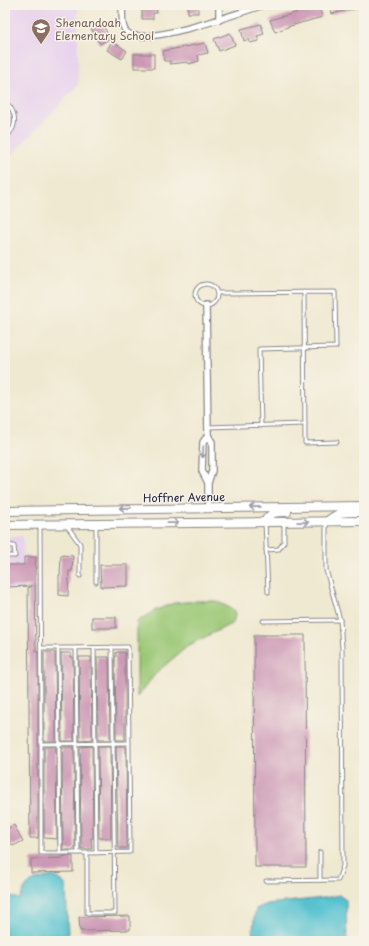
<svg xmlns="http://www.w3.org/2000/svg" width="369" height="946" font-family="'Playpen Sans',sans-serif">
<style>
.built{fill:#e8d2ee}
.green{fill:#9bc876;stroke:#5e7558}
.water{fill:#56c2d0;stroke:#3c7286}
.building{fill:#cc98b5}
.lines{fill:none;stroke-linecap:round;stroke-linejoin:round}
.lane-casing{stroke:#898686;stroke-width:5}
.street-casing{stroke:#898686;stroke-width:8}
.secondary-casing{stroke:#898686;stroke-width:10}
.lane{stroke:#fff;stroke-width:3}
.street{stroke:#fff;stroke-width:5.5}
.secondary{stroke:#fff;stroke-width:8}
.oneway{stroke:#9c9ca7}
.labels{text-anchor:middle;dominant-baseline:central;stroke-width:3;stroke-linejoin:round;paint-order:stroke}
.education-label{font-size:11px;fill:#785e54;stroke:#f7f3e8;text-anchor:start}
.street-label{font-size:11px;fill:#22223b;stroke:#f7f3e8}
</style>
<rect width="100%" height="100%" fill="#f7f3e8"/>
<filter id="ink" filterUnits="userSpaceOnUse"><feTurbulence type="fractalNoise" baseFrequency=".025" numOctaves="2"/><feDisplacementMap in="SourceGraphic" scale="8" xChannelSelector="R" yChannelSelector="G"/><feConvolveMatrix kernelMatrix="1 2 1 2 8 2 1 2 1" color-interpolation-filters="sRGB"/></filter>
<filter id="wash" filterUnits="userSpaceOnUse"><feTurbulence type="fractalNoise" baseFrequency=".012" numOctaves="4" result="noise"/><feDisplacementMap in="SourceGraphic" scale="16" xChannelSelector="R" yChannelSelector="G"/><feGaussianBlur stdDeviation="0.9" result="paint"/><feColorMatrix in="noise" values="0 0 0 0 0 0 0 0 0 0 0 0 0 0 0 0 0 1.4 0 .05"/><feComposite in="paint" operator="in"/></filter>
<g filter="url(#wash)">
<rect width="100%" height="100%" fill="#f0e9d1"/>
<g class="built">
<path d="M5 5H78V85L5 162Z"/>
<path d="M23 536 24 590H5V537Z"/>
</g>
<path class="green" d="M199 601H216L234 610 235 615 233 623 189 645 157 672 137 697V622L156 610 174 603Z"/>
<g class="water">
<path d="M54 876 62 881 66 886 68 937 67 941H5V895L20 899C27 879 35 880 54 876Z"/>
<path d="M339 895 346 900 347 941H252L254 919 256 909 267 904 324 898Z"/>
</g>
<g id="blocks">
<g class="building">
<path d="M142 5H156L157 13H153V19H142Z"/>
<rect x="188" y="5" width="10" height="8"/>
<path d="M330 5H360V7L332 14Z"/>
<path d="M319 6 322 17 290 26 275 32 270 20Z"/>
<path d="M101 22 110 38 100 44 91 28Z"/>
<path d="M261 24 264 34 257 36 259 41 250 43 249 39 244 41 241 29Z"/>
<path d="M230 33 235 45 219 51 214 39Z"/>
<path d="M112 41 127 51 122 59 107 50Z"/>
<path d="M205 43 208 53 198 55 199 61 189 64 188 62 170 64V61H164L163 51Z"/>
<rect x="134" y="54" width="20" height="14"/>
<path d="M61 555 73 556 72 571H69L68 596 59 595V575H60Z"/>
<path d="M24 557H36L35 572 36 652H38V838H30L28 588 32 586 5 587V565H24Z"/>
<path d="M100 565H128V586L101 587Z"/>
<rect x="92" y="617" width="24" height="11"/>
<path d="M254 635H305L306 867H255Z"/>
<path d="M44 652H54L55 653 56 741H44Z"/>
<path d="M116 652H125V740H116L115 657H116Z"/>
<path d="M61 653H71V657H73L74 741H62Z"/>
<path d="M79 657H91L92 740 80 741Z"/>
<path d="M97 657H109L110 740H98Z"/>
<path d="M92 746 93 838H91L92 849H81L80 747Z"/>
<path d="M98 746H110L111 838H99Z"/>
<path d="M116 746H125L126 749 127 848H118Z"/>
<path d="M44 747H56L57 839 44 838Z"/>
<path d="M62 747H74L75 849H73V850H63Z"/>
<path d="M14 825 23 841 13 846 5 834V830Z"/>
<path d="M63 856H73V872L31 873V859L63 858Z"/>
<path d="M130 916V930L80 931 79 917Z"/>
</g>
</g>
</g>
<g filter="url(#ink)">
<use href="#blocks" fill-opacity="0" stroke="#898686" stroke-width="1"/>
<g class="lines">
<g class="lane-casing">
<g id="lane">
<path d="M5 102C13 107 17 119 13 128 11 132 7 136 5 139"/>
<circle cx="206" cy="295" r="11"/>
<path d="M304 292 305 443 337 442"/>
<path d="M217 293 335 292 336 347 259 349 261 426"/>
<path d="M208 427 305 424"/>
<path d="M265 522 268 592"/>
<path d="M40 526 41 744"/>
<path d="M67 526 80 544V576"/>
<path d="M96 526V582"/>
<path d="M5 545 14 546 15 556H5"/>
<path d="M266 550 279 549 284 542V522"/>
<path d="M263 621 340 620 326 570V523"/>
<path d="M41 648H58L60 853"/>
<path d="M58 648C81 648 105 647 128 647L130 852 87 853V913H115L112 647"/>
<path d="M76 648 78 853"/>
<path d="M94 648 96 853"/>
<path d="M320 852V880"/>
<path d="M87 853H41V744L129 743"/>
<path d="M266 881 338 880 343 866 342 648 340 620"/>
</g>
</g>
<g class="street-casing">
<g id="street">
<path d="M122 5C123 14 120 29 129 34 149 45 239 13 263 5"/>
<path d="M219 5V20"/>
<path d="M206 305 208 435"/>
<path d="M208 483 202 471 203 442 208 435 212 442V471L208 483V508"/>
</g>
</g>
<g class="secondary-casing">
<g id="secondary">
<path d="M5 511 364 506"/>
<path d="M265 522C269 512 277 512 287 512"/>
<path d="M326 522C341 510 346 512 364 512"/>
<path d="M5 525 364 521"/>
</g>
</g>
<use href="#lane" class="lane"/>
<use href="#street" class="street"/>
<use href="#secondary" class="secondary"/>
</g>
<defs><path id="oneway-shaft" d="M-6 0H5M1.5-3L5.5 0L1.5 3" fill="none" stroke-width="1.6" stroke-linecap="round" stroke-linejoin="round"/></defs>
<g class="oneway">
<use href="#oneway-shaft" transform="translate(203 452) rotate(93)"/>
<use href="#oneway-shaft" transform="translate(255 507) rotate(179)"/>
<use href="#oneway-shaft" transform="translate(125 508) rotate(179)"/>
<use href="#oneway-shaft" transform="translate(303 522) rotate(-1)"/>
<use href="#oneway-shaft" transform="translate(173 523) rotate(-1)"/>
</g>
</g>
<defs>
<g id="school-pin" transform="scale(1)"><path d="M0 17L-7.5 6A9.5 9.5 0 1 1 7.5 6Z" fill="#8d6e63" stroke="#f7f3e8"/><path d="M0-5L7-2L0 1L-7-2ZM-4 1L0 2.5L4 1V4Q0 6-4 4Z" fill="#fff"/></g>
</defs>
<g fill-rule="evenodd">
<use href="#school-pin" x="41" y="28"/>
</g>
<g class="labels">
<g class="education-label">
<text x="55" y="22">Shenandoah<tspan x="55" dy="13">Elementary School</tspan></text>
</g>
<g class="street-label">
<text transform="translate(184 497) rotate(-1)">Hoffner Avenue</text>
</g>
</g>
<rect width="369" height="946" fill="none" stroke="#f7f3e8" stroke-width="20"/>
</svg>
